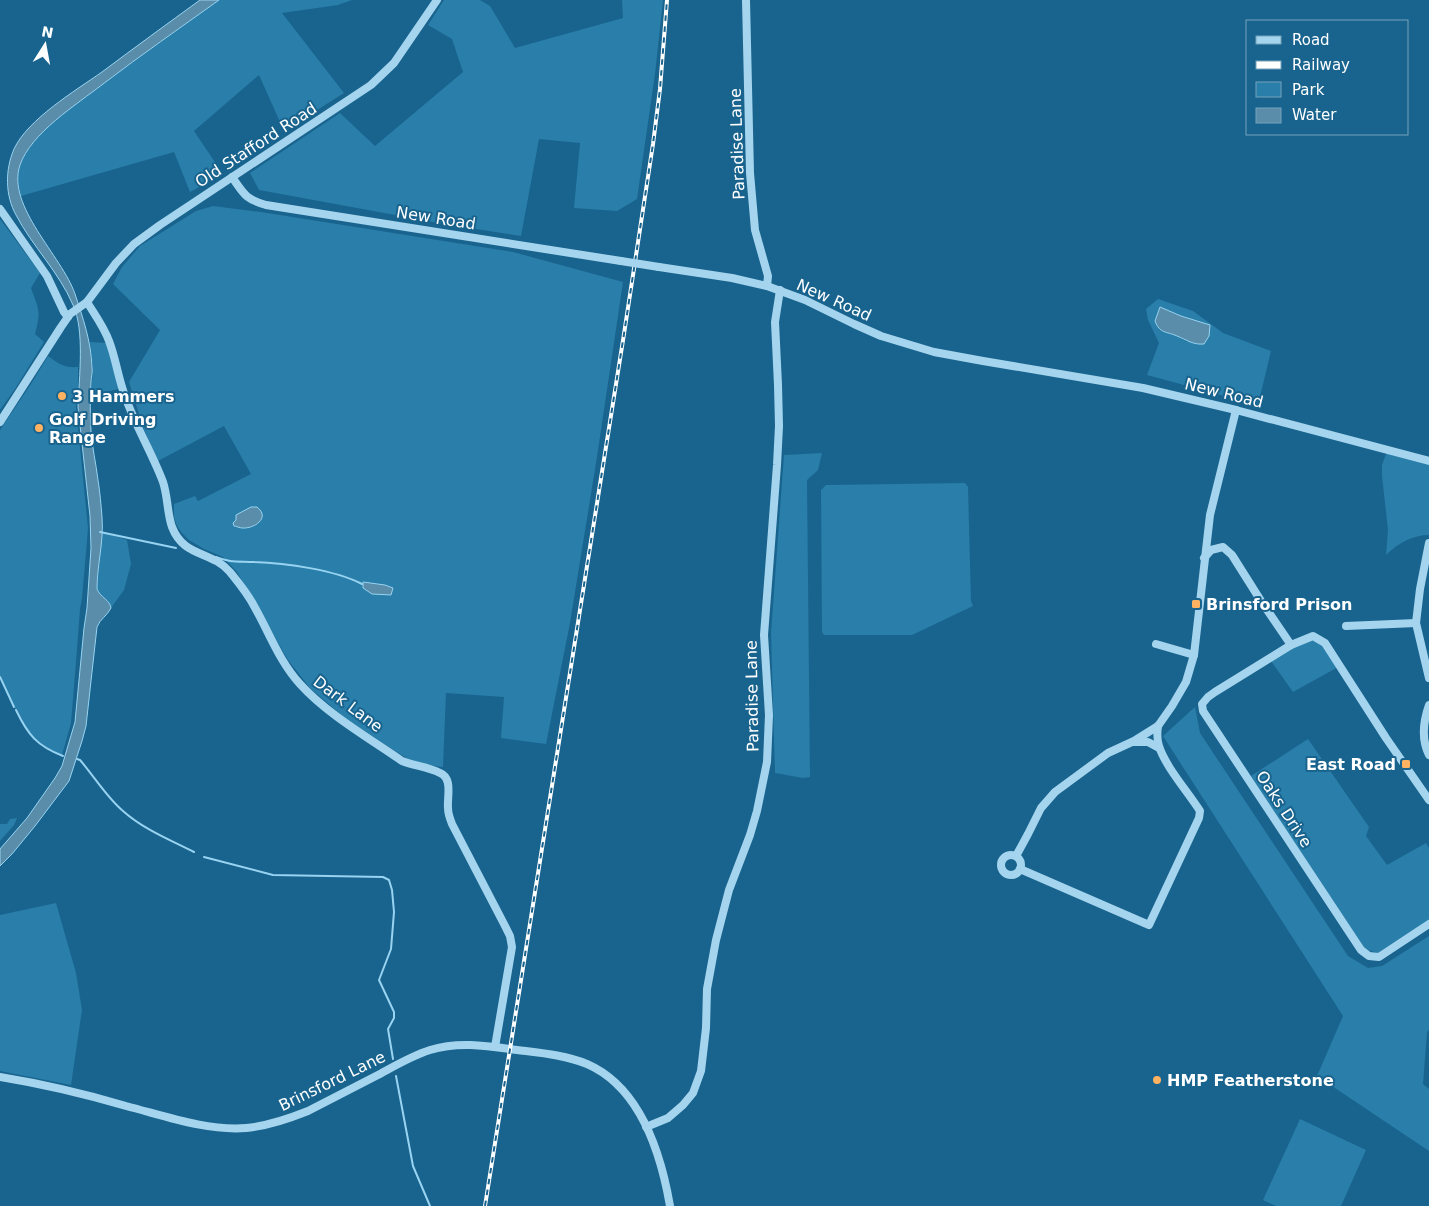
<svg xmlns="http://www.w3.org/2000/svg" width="1429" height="1206" font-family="'DejaVu Sans',sans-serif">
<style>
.green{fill:#297eaa;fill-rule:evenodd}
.water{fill:#598daa;stroke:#98d3f1}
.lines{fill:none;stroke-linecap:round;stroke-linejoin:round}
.stream{stroke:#98d3f1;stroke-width:2}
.minor{stroke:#a5d5ee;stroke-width:8}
.rail-casing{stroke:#fff;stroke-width:4}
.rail{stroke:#19648e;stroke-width:2;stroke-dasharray:5.5;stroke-linecap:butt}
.minor-bridge{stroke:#a5d5ee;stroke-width:8}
.poi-dot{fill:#ffb262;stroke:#19648e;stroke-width:2}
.labels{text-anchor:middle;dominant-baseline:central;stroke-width:4;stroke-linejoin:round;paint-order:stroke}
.street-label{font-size:16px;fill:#fff;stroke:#19648e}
.poi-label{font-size:16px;font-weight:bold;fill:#fff;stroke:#19648e;text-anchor:start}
</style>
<rect width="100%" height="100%" fill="#19648e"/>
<g class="green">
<path d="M219 0H352L338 5 282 13 344 93 284 131 259 75 194 131 223 174 190 192 174 152 21 196C18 185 16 174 21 163 36 129 71 108 99 87 139 57 179 29 219 0Z"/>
<path d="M444 0H480L490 6 515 48 623 18 622 0H663L655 74 637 199 617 211 574 208 580 143 539 139 521 236 444 224 259 190 250 173 340 113 375 146 463 72 452 39 428 25Z"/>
<path d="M213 206 261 212 513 252 623 282 597 457 570 623 546 744 501 738 504 697 446 693 443 767 417 764 395 751 346 719 310 688 288 660 237 572 223 557 204 549 189 540 182 533 177 526 174 517V504L195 496 198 501 251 474 224 426 158 461 143 427 129 382 160 330 113 284 122 267 140 246 196 211Z"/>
<path d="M0 219 40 273 31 288C39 310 41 311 35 334L44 342 15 389 0 410Z"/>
<path d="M1158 299 1193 311 1223 333 1271 351 1258 405 1147 375 1159 343 1148 320 1146 309ZM1181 316 1197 321 1187 342 1176 335Z"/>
<path d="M90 342 107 343 119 389 91 395 93 369Z"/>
<path d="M48 356C59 364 64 368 78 367V390L76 407 88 528 87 541 82 598 80 609 76 662 71 723 62 755 52 751 33 739 21 721 0 677V430L31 384Z"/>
<path d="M1387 451 1429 462V535C1413 535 1398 543 1386 555L1388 530 1382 476V465Z"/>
<path d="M822 453 818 470 807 480 810 777 803 778 775 773 771 633 784 455Z"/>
<path d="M965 483 968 487 971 601 973 606 912 635H824L822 632 821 490 826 485Z"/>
<path d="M102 532 127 540 131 564 124 590 111 608C110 600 100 597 97 589Z"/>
<path d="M1313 636 1325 643 1340 666 1293 692 1271 661Z"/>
<path d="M1195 707 1200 733 1348 956 1368 968 1382 966 1429 936V1029L1427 1033 1423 1084 1429 1089V1151L1317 1076 1343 1016 1163 736Z"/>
<path d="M1308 739 1369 827 1366 836 1387 865 1426 843 1429 848V920L1378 953 1364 949 1251 776Z"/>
<path d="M17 818 14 825 0 841V824H7L10 819Z"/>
<path d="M56 903 76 973 82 1010 71 1085 0 1071V915Z"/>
<path d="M1300 1119 1366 1150 1341 1206H1276L1263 1200Z"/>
</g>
<g class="water">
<path d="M200 0H219C180 28 141 55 103 84 76 105 31 133 20 165 6 206 62 256 75 294 83 318 91 341 92 367 93 372 91 377 91 382 90 398 90 415 91 431 92 447 96 463 98 480 100 492 101 505 102 517 104 541 97 565 97 589 100 597 110 600 111 608 107 616 100 619 97 627L86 726 82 741 69 781 35 826 12 854 0 866V849L27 818 55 778 62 766 75 722 84 628 87 608 91 548 90 516 78 407C79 378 85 330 73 305 59 272 32 246 16 215 5 195 5 170 14 149 28 119 75 91 102 72 134 48 167 24 200 0Z"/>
<path d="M1160 307 1181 316 1210 325 1209 336 1204 344C1193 345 1187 340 1177 336 1166 331 1160 334 1155 321Z"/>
<path d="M251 507H257C271 518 254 529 242 528 241 528 235 526 234 526L233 523 236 520V515Z"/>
<path d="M363 582 385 585 393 588 391 595 372 594 363 588Z"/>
</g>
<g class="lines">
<g class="stream">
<path d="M100 532 176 548"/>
<path d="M216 557C230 563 240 561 254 562 286 563 335 570 362 584"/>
<path d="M0 677 14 707"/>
<path d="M16 710C28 735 37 746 63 756"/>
<path d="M77 759 80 760C93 775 108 799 123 811 143 829 170 840 194 852"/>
<path d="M204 857 273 875 383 877 389 880 392 890 394 912 391 949 379 980 394 1012V1018L388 1029 393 1059"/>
<path d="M396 1076 413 1166 430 1206"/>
</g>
<g class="minor">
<path d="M746 0 750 173 755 230 768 276 767 286"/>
<path d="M232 177C244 194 245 199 266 205L621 261"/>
<path d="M0 209 47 276 64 312 68 317"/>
<path d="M659 267 732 278 767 286 805 300 854 324 881 336 934 352 983 361 1143 388 1236 410 1429 461"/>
<path d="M87 302C95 315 104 327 109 341 116 359 118 378 125 396 135 425 152 453 163 482 168 497 167 513 172 527 184 558 211 550 230 572 238 582 248 594 254 606 269 632 279 661 300 684 327 714 369 738 402 761 415 766 428 767 440 773 453 778 447 797 448 808 448 814 450 819 452 824L504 924 510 936 512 947 495 1047"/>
<path d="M0 422 61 327 70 314 87 302 116 263 134 244 160 225 371 85 394 63 437 0"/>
<path d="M1429 543 1420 589 1416 623 1429 678"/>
<path d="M1204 558 1211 550 1223 547 1232 555 1261 601 1291 645"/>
<path d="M1346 626 1416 623"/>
<path d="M1156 644 1194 655"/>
<path d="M1429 705C1423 722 1421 739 1429 755"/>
<path d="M1133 742H1148L1159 748"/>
<path d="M1429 800 1386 738 1325 643 1313 636 1291 645 1215 692 1208 697 1202 704 1203 711 1207 717 1361 950 1369 956 1379 957 1429 924"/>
<circle cx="1011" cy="865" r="10"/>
<path d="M1016 856 1028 834 1041 808 1055 792 1108 753 1134 741 1158 726 1172 706 1186 682 1194 655 1210 515 1236 410"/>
<path d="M1020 869 1149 925 1199 818 1200 811C1188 792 1165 766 1159 746 1157 740 1157 733 1158 726"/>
<path d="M0 1077C43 1084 85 1094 126 1106 165 1116 206 1131 246 1128 268 1126 288 1119 308 1111 331 1099 353 1088 376 1076 393 1067 411 1056 430 1050 459 1041 488 1046 517 1050 541 1053 565 1055 587 1064 640 1087 661 1154 670 1206"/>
<path d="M646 1127 668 1118 683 1105 693 1093 701 1071 706 1028 707 989 716 940 729 890 750 835 757 811 767 762 769 715 764 635 777 465 779 426 778 385 775 322 780 290"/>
</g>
<g class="rail-casing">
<path id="rail" d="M485 1206 624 334 653 144 660 89 667 0"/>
</g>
<use href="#rail" class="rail"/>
<path class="minor-bridge" d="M621 261 659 267"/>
</g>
<g class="poi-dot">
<circle cx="62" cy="396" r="5"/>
<circle cx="39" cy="428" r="5"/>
<rect x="1191" y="599" width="10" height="10" rx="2.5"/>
<rect x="1401" y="759" width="10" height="10" rx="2.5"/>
<circle cx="1157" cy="1080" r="5"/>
</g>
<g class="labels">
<g class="street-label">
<text transform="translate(737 144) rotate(-92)">Paradise Lane</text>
<text transform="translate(256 145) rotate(-33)">Old Stafford Road</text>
<text transform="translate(436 218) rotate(9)">New Road</text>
<text transform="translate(834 300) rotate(24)">New Road</text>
<text transform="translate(1224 393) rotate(14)">New Road</text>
<text transform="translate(752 696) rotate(-91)">Paradise Lane</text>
<text transform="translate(348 704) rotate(37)">Dark Lane</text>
<text transform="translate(1284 809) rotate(57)">Oaks Drive</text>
<text transform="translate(332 1081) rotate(-26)">Brinsford Lane</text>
</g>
<g class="poi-label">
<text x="72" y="396">3 Hammers</text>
<text x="49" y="419">Golf Driving<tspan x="49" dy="18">Range</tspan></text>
<text x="1206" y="604">Brinsford Prison</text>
<text x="1396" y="764" text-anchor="end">East Road</text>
<text x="1167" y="1080">HMP Featherstone</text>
</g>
</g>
<rect x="1246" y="20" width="162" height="115" fill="#19648e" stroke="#75a2bb"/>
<rect x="1256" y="36" width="25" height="8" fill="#a5d5ee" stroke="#75a2bb"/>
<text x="1292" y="45" font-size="15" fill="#ffffff">Road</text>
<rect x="1256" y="61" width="25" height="8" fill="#ffffff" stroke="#75a2bb"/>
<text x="1292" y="70" font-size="15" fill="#ffffff">Railway</text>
<rect x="1256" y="82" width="25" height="15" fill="#297eaa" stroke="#75a2bb"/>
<text x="1292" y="95" font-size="15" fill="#ffffff">Park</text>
<rect x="1256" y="108" width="25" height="15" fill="#598daa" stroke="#75a2bb"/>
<text x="1292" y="120" font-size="15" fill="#ffffff">Water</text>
<g transform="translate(45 45) rotate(11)" stroke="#19648e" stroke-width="4" paint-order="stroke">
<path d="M0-4L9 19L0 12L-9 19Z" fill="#ffffff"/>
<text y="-8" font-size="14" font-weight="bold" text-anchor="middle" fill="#ffffff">N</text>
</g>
</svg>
